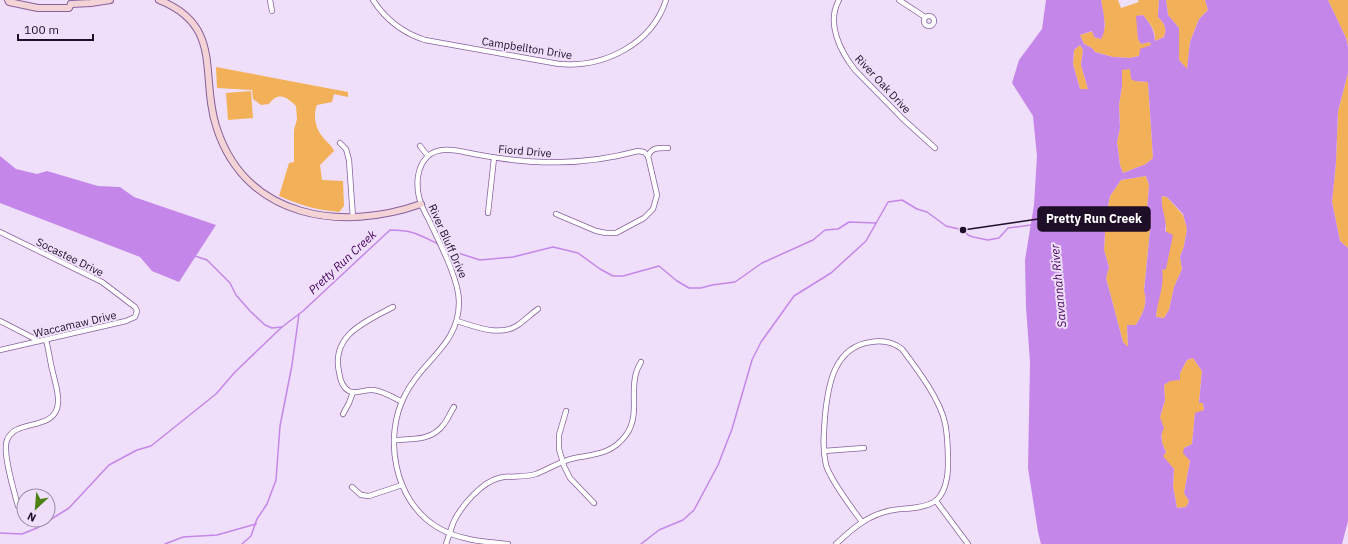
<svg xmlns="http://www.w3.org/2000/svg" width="1348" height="544" font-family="'IBM Plex Sans',sans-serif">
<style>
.green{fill:#f2b158}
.water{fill:#c586e9;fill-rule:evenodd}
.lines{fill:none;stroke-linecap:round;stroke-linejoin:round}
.stream{stroke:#c586e9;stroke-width:1.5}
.street-casing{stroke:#87609d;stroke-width:6}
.secondary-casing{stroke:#87609d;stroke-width:8}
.street{stroke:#fff;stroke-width:4.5}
.secondary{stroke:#f4d3d7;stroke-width:6}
.labels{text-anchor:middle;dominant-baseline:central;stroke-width:4;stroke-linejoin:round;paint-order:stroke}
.street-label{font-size:11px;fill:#1e0e27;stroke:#efdffa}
.water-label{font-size:12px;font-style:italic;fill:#44015f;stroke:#efdffa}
.leader{fill:none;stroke:#1e0e27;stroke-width:1.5}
.callout-dot{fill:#1e0e27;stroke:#efdffa;stroke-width:1.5}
.callout{fill:#1e0e27;stroke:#1e0e27;stroke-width:1.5}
.callout-label{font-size:12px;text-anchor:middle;font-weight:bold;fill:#fff}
</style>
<rect width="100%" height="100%" fill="#efdffa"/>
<g class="green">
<path d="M1101 0H1118L1121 8 1139 2 1138 0H1159L1158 17C1165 24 1167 28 1164 37L1155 41C1155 29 1151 25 1143 15L1137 16 1138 39 1141 44 1150 42 1151 45 1139 56 1130 58 1113 57 1095 52 1092 48 1084 44 1080 35 1093 31 1094 37 1101 39 1105 26Z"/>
<path d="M1166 0H1205L1208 10 1199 19 1190 42 1187 70 1179 60V28L1168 15Z"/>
<path d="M1328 0H1348V47L1346 38Z"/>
<path d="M1080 45 1083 50 1081 65 1088 89H1080L1073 64 1074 50Z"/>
<path d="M216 67 348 92V97L334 94 332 102 317 105C313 114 315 128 322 136 326 142 331 144 334 151L320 165 322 180 343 181 344 206 339 212C316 210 300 205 279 196L289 163 294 162V130L297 119 296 106C287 97 278 91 269 104L261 105 253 99 252 90 217 88Z"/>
<path d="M1122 69H1131L1135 81 1148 82 1153 158 1146 164 1123 173 1120 165 1117 142 1120 128 1119 105 1122 86Z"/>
<path d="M1348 73V248L1340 241 1332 202 1336 162 1338 111Z"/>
<path d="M251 91 253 118 228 120 226 93Z"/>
<path d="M1146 176 1149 185 1147 210 1151 220 1144 290C1148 304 1143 313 1136 325H1127L1128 348 1123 342 1106 278 1109 267 1104 250 1106 215 1110 196 1121 180Z"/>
<path d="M1162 196 1167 197 1183 215 1187 229 1184 246 1180 257 1182 269 1174 287 1169 310 1164 318 1156 317 1166 227 1161 204Z"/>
<path d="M1193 358 1202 371 1199 403H1203L1204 410 1195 414 1192 444 1184 448 1190 461 1184 493 1189 501 1186 507 1177 508 1173 486 1174 469 1162 456 1166 452 1162 443 1160 417 1165 400 1164 385 1180 373 1187 360Z"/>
</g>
<g class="water">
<path d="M1046 0H1101C1103 12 1108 28 1101 39L1094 37 1092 31 1080 35 1084 44 1092 48 1095 52 1113 57 1130 58 1139 56 1140 49 1151 45 1150 42 1141 44 1138 39 1136 16 1143 15C1151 25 1154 29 1155 41L1164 37C1167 28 1165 24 1158 17L1159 0H1166L1168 15 1179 28V60L1187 69 1190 42 1199 19 1208 10 1205 0H1328L1346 38 1348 47V73L1338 111 1336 162 1332 202 1340 241 1348 248V521L1342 544H1041L1038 532 1028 468 1030 362 1026 307 1025 260 1034 205 1037 156 1033 116 1012 83 1019 60 1042 29ZM1080 45 1083 50 1081 65 1088 89H1080L1073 64 1074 50ZM1130 69 1131 79 1135 81 1148 82 1153 158 1146 164 1123 173 1120 165 1117 142 1120 128 1119 105 1122 86V70ZM1146 176 1149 185 1147 210 1151 220 1144 291C1148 304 1143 313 1136 325H1127L1128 347 1123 342 1106 278 1109 267 1104 250 1106 215 1110 196 1121 180ZM1162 196 1167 197 1183 214 1187 229 1184 246 1180 257 1182 269 1174 287 1169 310 1164 318 1156 317C1157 301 1165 286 1162 270L1166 269 1173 235 1165 231C1168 220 1160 208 1162 196ZM1193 358 1202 371 1199 403H1203L1204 410 1195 413 1192 444 1184 448 1183 453 1190 461 1184 493 1189 501 1186 507 1177 508 1173 486 1174 469 1163 456 1166 452C1162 444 1159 436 1164 428L1160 417 1165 400 1164 385 1170 381 1180 380V373L1187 360Z"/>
<path d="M0 156 16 169 37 174 47 171 98 186 120 187 134 197 216 225 179 282 152 271 140 257 0 203Z"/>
</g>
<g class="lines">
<g class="stream">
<path d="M443 246 455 252 480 260 513 257 553 247 578 253 600 269 613 276H623L659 266 677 281 689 288H701L712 285 735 282 762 263 813 240 825 230 838 229 849 222 876 223"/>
<path d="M195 256 207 260 230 283 236 295 250 311 265 325 272 328 282 327 303 311 390 230C412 230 418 234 438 244"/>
<path d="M0 533 22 534 37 528 69 508 109 465 137 450 151 446 216 394 235 372 282 327"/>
<path d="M165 544 183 537 217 535 256 524"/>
<path d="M242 544 251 536 257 519 267 504 276 480 280 426 292 365 299 314"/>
<path d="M641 544 659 530 683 520 694 510 718 465 732 429 752 360 761 342 794 296 831 273 866 241 888 202 902 200 917 209 927 212 946 226 963 230 968 235 973 237 988 240 999 238 1008 228 1031 225"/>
</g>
<g class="street-casing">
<g id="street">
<path d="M270 0 272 11"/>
<path d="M373 0C386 20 403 33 425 40L559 64C604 68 652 44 666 0"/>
<path d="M839 0C826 23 840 51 855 70L903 119 935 148"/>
<path d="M899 0 925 17"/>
<circle cx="929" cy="21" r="5"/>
<path d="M340 143 346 149 349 160 353 218"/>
<path d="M420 146 428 156"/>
<path d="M648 156C652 147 659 148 668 148"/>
<path d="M488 213 494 158"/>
<path d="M556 214 596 231 606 233H616L644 218 653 209 657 195 648 156"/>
<path d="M0 232 102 282 135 307 137 311 135 317 126 321 0 350"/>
<path d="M393 307C365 322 331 335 339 372 340 379 343 388 349 391 356 395 365 389 373 390 383 391 393 397 402 402"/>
<path d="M0 321 39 341"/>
<path d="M457 321C476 327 500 337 518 325 525 320 531 314 538 309"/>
<path d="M566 411 559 435V449L564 466 570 478 594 503"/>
<path d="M343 414 349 403 353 392"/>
<path d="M394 440C413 439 432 441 444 424 448 419 450 413 454 407"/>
<path d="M824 451 864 448"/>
<path d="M352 487 361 495 369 496 402 485"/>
<path d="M936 501 968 544"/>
<path d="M18 506C14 491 2 452 7 440 15 418 56 432 58 403 59 393 55 382 53 373 50 362 49 351 46 340"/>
<path d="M446 544C449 536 451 528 454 521 462 505 482 482 499 478 511 475 524 478 536 474 549 469 560 461 575 458 596 454 612 454 626 435 640 416 630 394 636 373 637 369 639 366 641 362"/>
<path d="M508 544C484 542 458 540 437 527 394 501 383 437 405 395 422 360 459 346 459 302 459 279 439 242 429 220 425 213 421 205 419 197 416 184 417 167 427 157 439 145 459 151 474 154 531 165 583 166 638 151L644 152 648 156"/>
<path d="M836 544C853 528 869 514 893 510 906 508 922 509 934 502 945 495 948 477 948 466 948 452 948 437 945 423 940 399 917 369 902 349 893 342 882 340 871 342 834 347 828 385 825 416 824 432 822 448 826 465 831 481 851 507 862 522"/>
</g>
</g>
<g class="secondary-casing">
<g id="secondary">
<path d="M8 0 9 2 38 8H69L71 4"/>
<path d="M159 0C225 26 199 77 217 129 247 219 342 232 421 204"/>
<path d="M71 4 91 3 110 0"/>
</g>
</g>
<use href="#street" class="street"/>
<use href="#secondary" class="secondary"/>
</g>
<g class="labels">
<g class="street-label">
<text transform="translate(527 48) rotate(9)">Campbellton Drive</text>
<text transform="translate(883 84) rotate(47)">River Oak Drive</text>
<text transform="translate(525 151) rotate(5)">Fiord Drive</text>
<text transform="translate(448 241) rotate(66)">River Bluff Drive</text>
<text transform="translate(70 257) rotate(26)">Socastee Drive</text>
<text transform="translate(75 324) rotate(-13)">Waccamaw Drive</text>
</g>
<g class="water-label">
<text transform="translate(342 262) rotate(-43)">Pretty Run Creek</text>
<text transform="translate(1058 286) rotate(-95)">Savannah River</text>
</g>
</g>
<path class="leader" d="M963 230L1038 219"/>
<circle class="callout-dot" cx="963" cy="230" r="4"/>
<rect class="callout" x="1038" y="207" width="112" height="24" rx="4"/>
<g class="callout-label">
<text x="1094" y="223">Pretty Run Creek</text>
</g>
<g transform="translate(36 508) rotate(206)"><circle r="19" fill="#efdffa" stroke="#9b8ba6"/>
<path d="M0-3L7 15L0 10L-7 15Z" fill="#4e8114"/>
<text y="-6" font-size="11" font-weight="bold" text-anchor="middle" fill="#1e0e27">N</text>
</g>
<path d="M18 34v6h75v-6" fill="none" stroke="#1e0e27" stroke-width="2"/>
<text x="24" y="34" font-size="12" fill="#1e0e27" stroke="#efdffa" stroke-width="3" paint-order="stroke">100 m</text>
</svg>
